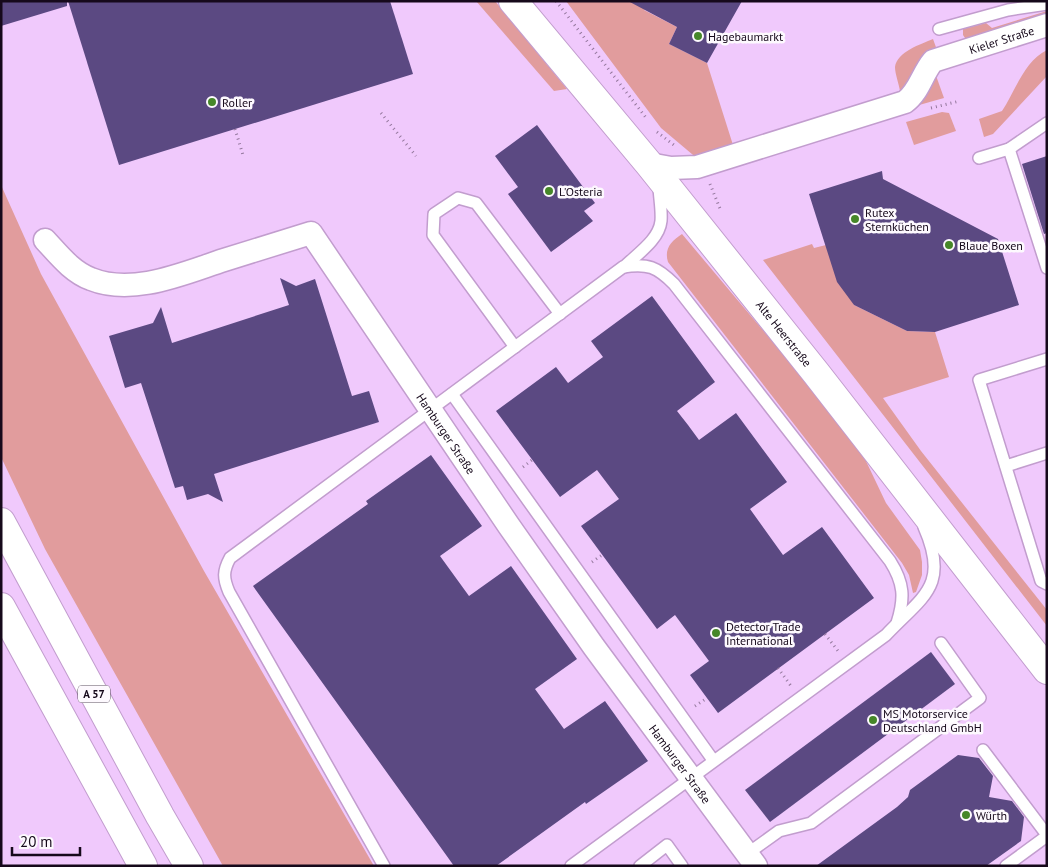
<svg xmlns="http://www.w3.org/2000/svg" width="1048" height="867" font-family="'PT Sans',sans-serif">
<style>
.green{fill:#e19c9d}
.building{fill:#5b4982}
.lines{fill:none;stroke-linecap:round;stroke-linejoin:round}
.lane-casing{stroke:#c29dce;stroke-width:14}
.street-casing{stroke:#c29dce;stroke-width:25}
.secondary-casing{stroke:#c29dce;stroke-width:30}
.highway-casing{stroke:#c29dce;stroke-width:30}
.path{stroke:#94789d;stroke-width:3;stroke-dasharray:1 4;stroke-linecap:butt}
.lane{stroke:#fff;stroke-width:11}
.street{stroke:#fff;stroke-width:22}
.secondary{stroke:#fff;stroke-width:28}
.highway{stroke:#fff;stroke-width:28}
.poi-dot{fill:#468729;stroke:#fdf9fe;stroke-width:2}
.labels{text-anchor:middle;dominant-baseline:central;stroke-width:5;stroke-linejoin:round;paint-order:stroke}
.shield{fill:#fdf9fe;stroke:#5b515f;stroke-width:1}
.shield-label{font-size:11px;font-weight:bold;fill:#16091b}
.poi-label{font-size:12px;fill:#16091b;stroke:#fdf9fe;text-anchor:start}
.street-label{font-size:12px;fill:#16091b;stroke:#fdf9fe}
</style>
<rect width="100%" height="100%" fill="#f0c9fc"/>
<g class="green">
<path d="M476 1H495L567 89 554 91Z"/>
<path d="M566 1H648L644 10 677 27 669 44 707 63 733 145 900 91C899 84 895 74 895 67 897 52 921 44 933 39L937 50 907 91 699 160 661 128Z"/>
<path d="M1047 11V15L967 41 963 35V29L986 23 992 28Z"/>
<path d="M1047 50V76L993 134 984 137 979 119 1002 111C1015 92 1024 61 1047 50Z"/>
<path d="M934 70 944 98 912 107Z"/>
<path d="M942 112 949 113 956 131 914 145 906 122Z"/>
<path d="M1 185 41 274 204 571 374 866H223L45 549 1 457Z"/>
<path d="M682 234 804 379 865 459 886 503 920 550 922 562V575L916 592 913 593 909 575 902 563 668 262C664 249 671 241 682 234Z"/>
<path d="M812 244 814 248 826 245 854 305 907 331 935 332 949 377 883 398 921 451 1047 610V626L763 260Z"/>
</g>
<g class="building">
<path d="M1 1H67V6L1 26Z"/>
<path d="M68 1H390L413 74 119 165Z"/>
<path d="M628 1H742L707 63 669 44 677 27Z"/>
<path d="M537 125 595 203 584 211 593 221 551 252 508 194 518 187 495 156Z"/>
<path d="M1047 156V233L1044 234 1022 164Z"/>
<path d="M882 171 883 179 998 239 1019 305 935 332 907 331 854 305 837 282 809 194Z"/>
<path d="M280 278 296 286 315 279 352 396 369 391 379 422 214 474 223 502 208 494 187 500 183 486 175 488 141 383 125 388 109 336 153 323 161 307 172 343 289 305Z"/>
<path d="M652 296 715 382 677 411 688 425 699 440 736 413 787 482 750 509 783 555 822 527 874 598 718 713 690 675 709 661 675 615 657 629 581 526 619 499 597 470 560 497 496 411 556 367 568 383 603 357 591 341Z"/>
<path d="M431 455 482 526 440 556 469 596 511 566 577 659 535 689 564 729 605 701 648 761 586 804 585 802 496 866H454L253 586 368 504 366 501Z"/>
<path d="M931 652 955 684 770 822 745 790Z"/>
<path d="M958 755 979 758 993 776 989 797 1012 801 1024 817 1021 841 986 866H816L897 807 908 797 910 790Z"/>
</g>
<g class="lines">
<g class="lane-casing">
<g id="lane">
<path d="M939 29 1008 10 1047 4"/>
<path d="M1009 149 1047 268"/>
<path d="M979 158 1009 149 1047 123"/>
<path d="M624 267C637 254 659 240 661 221 662 209 659 196 659 185"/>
<path d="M515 347 433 235 434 214 458 198 476 203 560 314"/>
<path d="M1047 359 979 380 1041 581 1047 584"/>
<path d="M452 394 713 760"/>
<path d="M1006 466 1047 453"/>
<path d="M983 750 1047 835"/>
<path d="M747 854 779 831 811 823 980 698 941 643"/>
<path d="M384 866 229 592C223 578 223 571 230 558L623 267C648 263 657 267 674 284L890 561C904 583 905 598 897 623"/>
<path d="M571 866 886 635C923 596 950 586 924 527"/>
<path d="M640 866 667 845 682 866"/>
<path d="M1006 866 1047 836"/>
</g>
</g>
<g class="street-casing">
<g id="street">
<path id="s1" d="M649 164 671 168 697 167 905 102C919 92 922 74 933 61L1047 25"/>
<path id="s2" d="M45 240C59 255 72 272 91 279 133 296 184 273 224 260 253 251 282 242 311 233L509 526 594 647 756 866"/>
</g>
</g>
<g class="secondary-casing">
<g id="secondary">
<path id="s3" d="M513 1 649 164 816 373 1047 670"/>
</g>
</g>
<g class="highway-casing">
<g id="highway">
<path d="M1 522 160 816 189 866"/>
<path d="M1 607 143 866"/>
</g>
</g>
<g class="path">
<path d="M556 1 647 119"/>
<path d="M931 108 960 101"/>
<path d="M381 113 416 156"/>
<path d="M235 129 243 155"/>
<path d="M657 132 674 145"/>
<path d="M710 184 721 211"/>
<path d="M523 467 532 460"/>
<path d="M592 562 602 555"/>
<path d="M825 634 838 651"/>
<path d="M778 668 791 686"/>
<path d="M695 706 707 698"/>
</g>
<use href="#lane" class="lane"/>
<use href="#street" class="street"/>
<use href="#secondary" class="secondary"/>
<use href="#highway" class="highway"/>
</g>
<g class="poi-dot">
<circle cx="698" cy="36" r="5"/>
<circle cx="212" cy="102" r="5"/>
<circle cx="549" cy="191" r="5"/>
<circle cx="855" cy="219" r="5"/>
<circle cx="949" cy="245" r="5"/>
<circle cx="716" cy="633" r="5"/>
<circle cx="873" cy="720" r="5"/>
<circle cx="966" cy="815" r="5"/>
</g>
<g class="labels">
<rect class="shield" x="78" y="685.5" width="32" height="17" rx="4"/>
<g class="shield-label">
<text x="94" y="694">A 57</text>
</g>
<g class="poi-label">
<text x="708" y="36">Hagebaumarkt</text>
<text x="222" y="102">Roller</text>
<text x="559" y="191">L'Osteria</text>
<text x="865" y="212">Rutex<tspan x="865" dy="14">Sternküchen</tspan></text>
<text x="959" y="245">Blaue Boxen</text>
<text x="726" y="626">Detector Trade<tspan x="726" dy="14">International</tspan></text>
<text x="883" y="713">MS Motorservice<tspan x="883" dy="14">Deutschland GmbH</tspan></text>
<text x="976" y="815">Würth</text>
</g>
<g class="street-label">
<text stroke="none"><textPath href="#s1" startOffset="388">Kieler Straße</textPath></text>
<text stroke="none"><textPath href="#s3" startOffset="429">Alte Heerstraße</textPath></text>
<text stroke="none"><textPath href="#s2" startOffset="531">Hamburger Straße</textPath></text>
<text stroke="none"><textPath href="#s2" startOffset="936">Hamburger Straße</textPath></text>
</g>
</g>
<rect width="1048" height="867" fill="none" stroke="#16091b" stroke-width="5"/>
<path d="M12 847v8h68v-8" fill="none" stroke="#16091b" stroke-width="2.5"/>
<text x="20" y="847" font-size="15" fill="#16091b" stroke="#fdf9fe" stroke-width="4" paint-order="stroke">20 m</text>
</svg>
